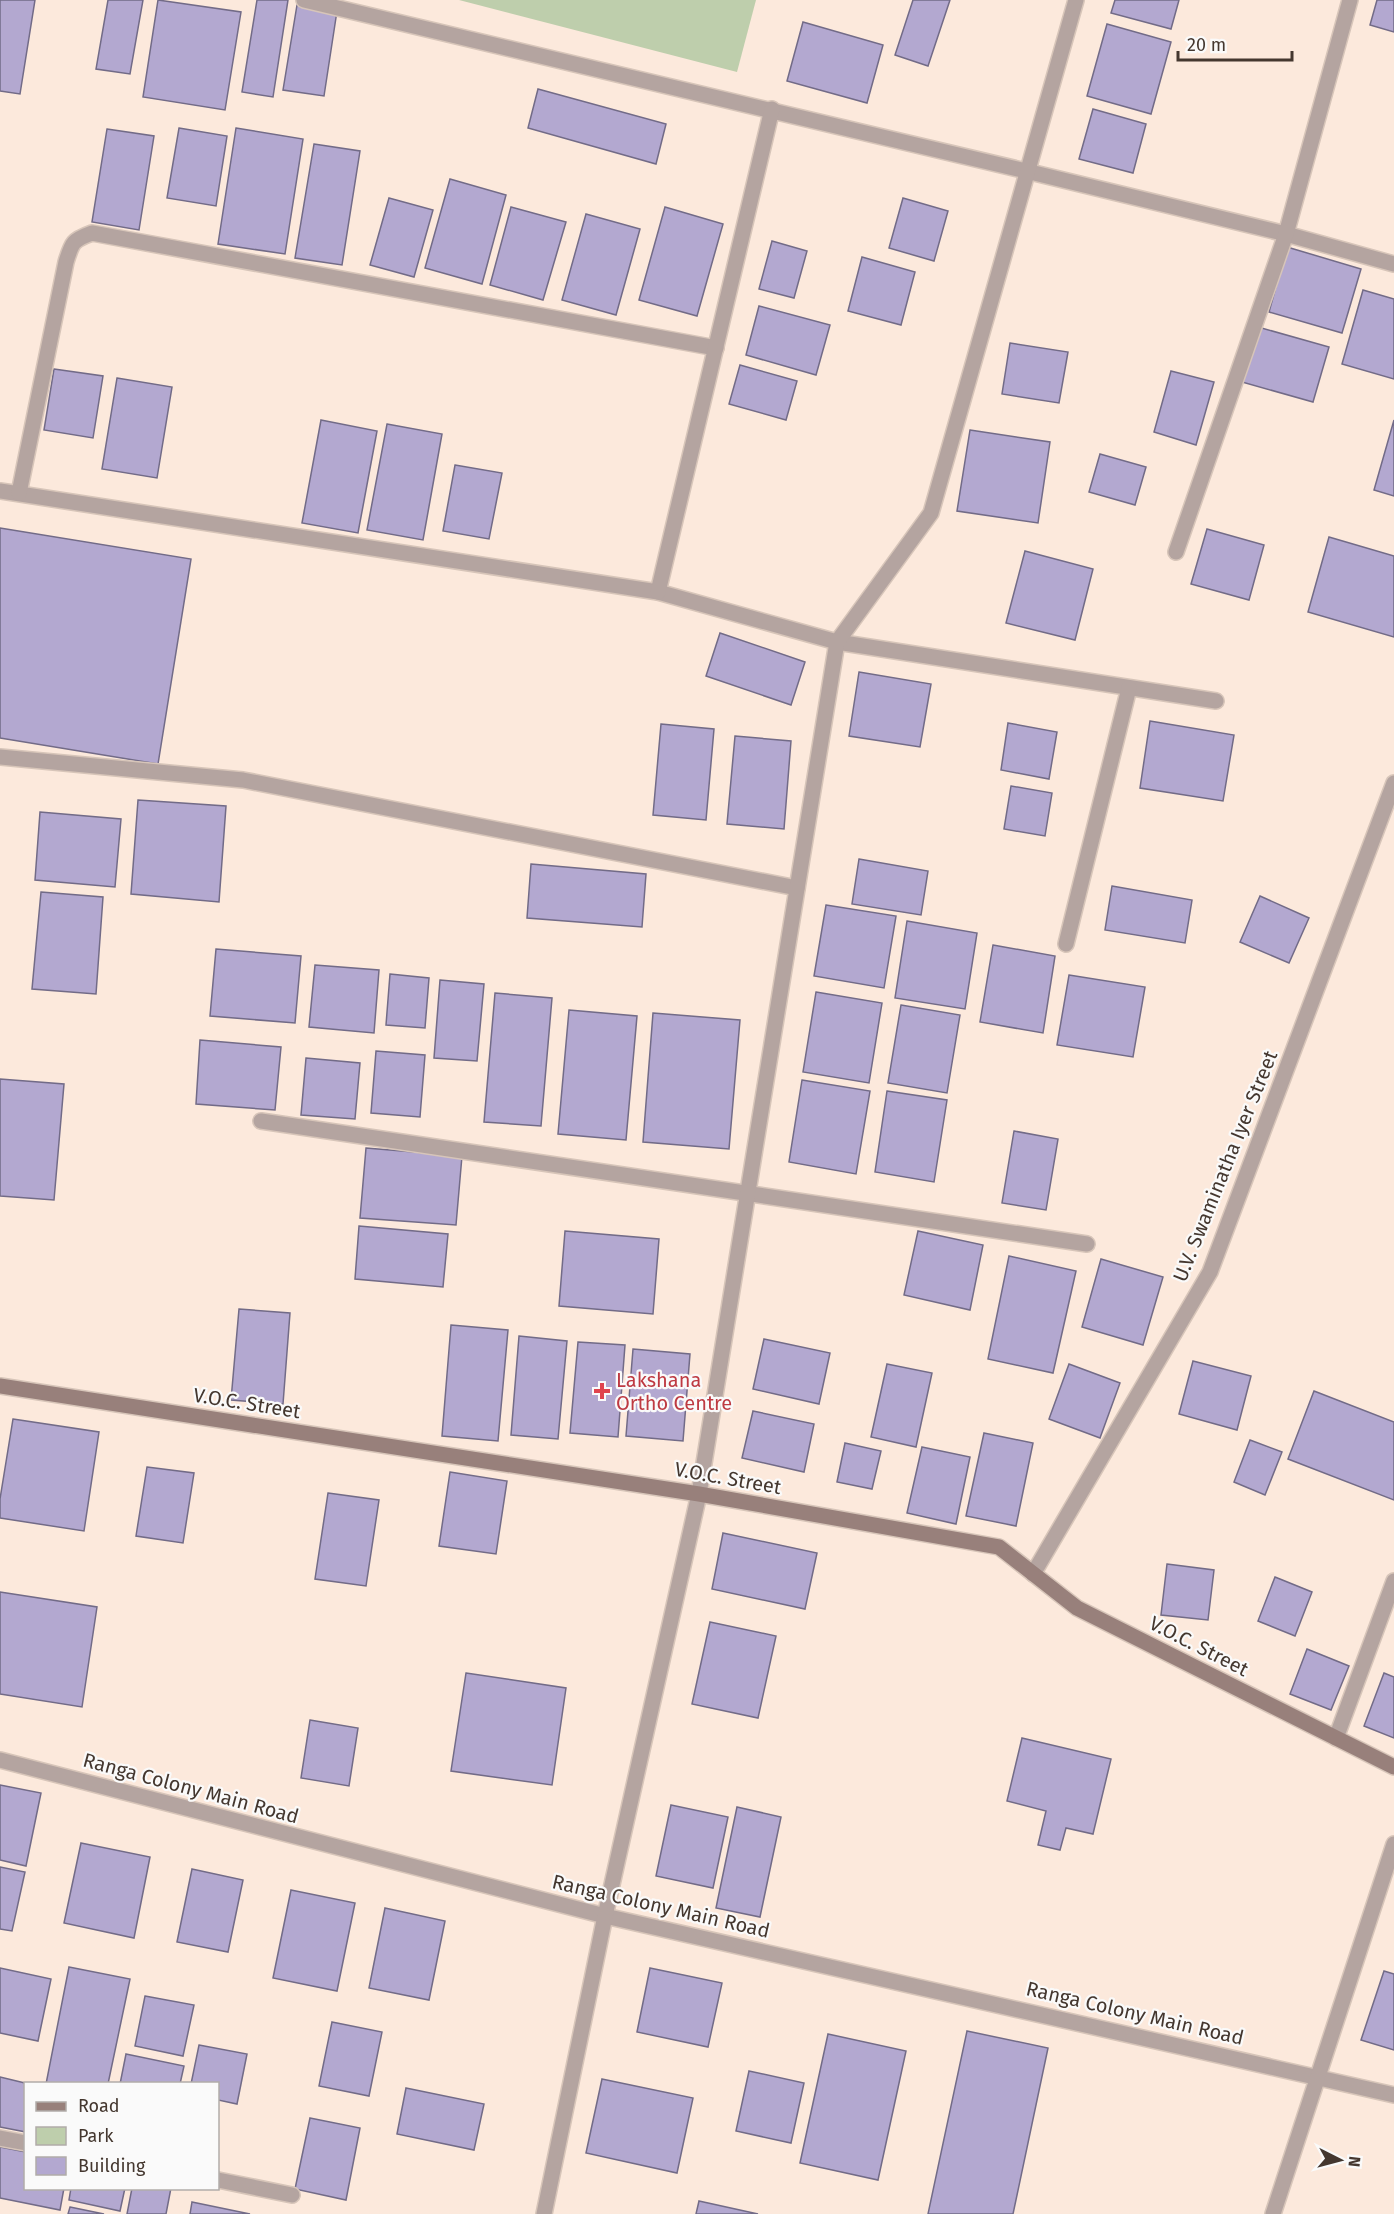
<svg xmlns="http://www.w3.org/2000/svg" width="1394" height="2214" font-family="'Fira Sans',sans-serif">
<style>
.green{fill:#beceac}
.building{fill:#b3a8d0;stroke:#726b87;stroke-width:1.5}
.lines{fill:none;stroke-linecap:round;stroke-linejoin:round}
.street-casing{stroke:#d7c5b9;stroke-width:18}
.secondary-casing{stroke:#d7c5b9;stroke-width:18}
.street{stroke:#b4a4a0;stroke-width:15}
.secondary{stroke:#98807b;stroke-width:15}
.health-dot{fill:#e0444e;stroke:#fafafa;stroke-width:2}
.labels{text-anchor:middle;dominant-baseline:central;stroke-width:4.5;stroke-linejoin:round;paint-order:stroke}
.street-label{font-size:20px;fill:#44372f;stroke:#fafafa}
.health-label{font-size:20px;fill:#be3a42;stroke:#fafafa;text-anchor:start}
</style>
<rect width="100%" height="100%" fill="#fce9dc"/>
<path class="green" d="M459 0H756L737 72Z"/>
<g class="building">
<path d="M0 0H35L20 94 0 91Z"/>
<path d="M108 0H143L130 74 96 69Z"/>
<path d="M158 0 241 12 225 110 143 97Z"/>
<path d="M257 0H288L273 97 242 92Z"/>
<path d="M913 0H950L928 66 895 55Z"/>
<path d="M1115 0H1179L1171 29 1111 13Z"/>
<path d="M1377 0H1394V32L1370 25Z"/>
<path d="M297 5 337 11 324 96 283 90Z"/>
<path d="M803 22 883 45 867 103 787 81Z"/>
<path d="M1107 24 1171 42 1151 114 1087 96Z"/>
<path d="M538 89 666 124 656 164 528 128Z"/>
<path d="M1093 109 1146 124 1133 173 1079 159Z"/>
<path d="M179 128 227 136 216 206 167 198Z"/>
<path d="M236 128 303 139 285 254 218 244Z"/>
<path d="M107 129 154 136 139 230 92 222Z"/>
<path d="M314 144 360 151 342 265 295 258Z"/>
<path d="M450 179 506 195 482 284 425 268Z"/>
<path d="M389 198 433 210 414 277 370 265Z"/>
<path d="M903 198 948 211 934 261 889 248Z"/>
<path d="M511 207 566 222 543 300 490 285Z"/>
<path d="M665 207 723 224 697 316 639 300Z"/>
<path d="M586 214 640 229 616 315 562 300Z"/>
<path d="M772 241 807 251 794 298 759 289Z"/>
<path d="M1287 247 1361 269 1342 333 1269 312Z"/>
<path d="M862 257 915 272 901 325 848 311Z"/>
<path d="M1363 290 1394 299V379L1342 364Z"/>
<path d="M759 306 830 325 816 375 746 355Z"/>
<path d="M1258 327 1329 347 1313 402 1242 382Z"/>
<path d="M1010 343 1068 352 1059 403 1002 394Z"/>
<path d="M740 365 797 381 786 420 729 404Z"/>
<path d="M54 369 103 376 93 438 44 430Z"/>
<path d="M1171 371 1214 382 1196 445 1154 432Z"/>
<path d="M117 378 172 387 157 478 102 469Z"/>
<path d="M321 420 377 431 358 533 302 523Z"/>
<path d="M1394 420V496L1374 490Z"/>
<path d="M387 424 442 434 423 540 367 530Z"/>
<path d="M970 430 1050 442 1038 523 957 511Z"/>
<path d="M1100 454 1146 467 1135 505 1089 492Z"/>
<path d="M455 465 502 473 489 539 443 531Z"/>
<path d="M0 528 191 559 158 764 0 738Z"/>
<path d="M1207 529 1264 545 1249 600 1191 584Z"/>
<path d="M1329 537 1394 556V637L1308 612Z"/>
<path d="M1025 551 1093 569 1075 640 1006 623Z"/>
<path d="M720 633 805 662 791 705 706 676Z"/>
<path d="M859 672 931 684 920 747 849 736Z"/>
<path d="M1150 721 1234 735 1223 801 1140 788Z"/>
<path d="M1008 723 1057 732 1049 779 1001 770Z"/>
<path d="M661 724 714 729 706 820 653 815Z"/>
<path d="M735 736 791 741 784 829 727 824Z"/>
<path d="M1011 786 1052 793 1045 836 1004 829Z"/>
<path d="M138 800 226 806 219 902 131 894Z"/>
<path d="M40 812 121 819 115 887 35 880Z"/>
<path d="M859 859 928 871 921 915 852 904Z"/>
<path d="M531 864 646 874 642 927 527 918Z"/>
<path d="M1112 886 1192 900 1185 943 1105 930Z"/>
<path d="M41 892 103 897 96 994 32 989Z"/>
<path d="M1260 896 1309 918 1289 963 1240 942Z"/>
<path d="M826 905 896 916 884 988 814 976Z"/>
<path d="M907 921 977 933 965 1009 895 998Z"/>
<path d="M993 945 1055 956 1043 1033 980 1022Z"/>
<path d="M216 949 301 956 295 1023 210 1016Z"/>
<path d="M315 965 379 970 374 1033 309 1027Z"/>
<path d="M390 974 429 978 425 1028 386 1025Z"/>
<path d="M1069 975 1145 987 1133 1057 1057 1045Z"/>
<path d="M440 980 484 984 477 1061 434 1058Z"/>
<path d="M816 992 882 1003 869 1083 803 1072Z"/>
<path d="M495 993 552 998 541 1126 484 1122Z"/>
<path d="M901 1005 960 1015 947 1093 888 1083Z"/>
<path d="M569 1010 637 1016 626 1140 558 1134Z"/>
<path d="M653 1013 740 1020 729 1149 643 1142Z"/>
<path d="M200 1040 281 1047 275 1110 196 1104Z"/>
<path d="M376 1051 425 1055 420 1117 371 1113Z"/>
<path d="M306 1058 360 1063 355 1119 301 1115Z"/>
<path d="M0 1079 64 1084 54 1200 0 1196Z"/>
<path d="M802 1080 870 1091 856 1174 789 1162Z"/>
<path d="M887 1091 947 1100 934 1182 875 1172Z"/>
<path d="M1014 1131 1058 1139 1046 1210 1002 1203Z"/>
<path d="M366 1148 462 1156 456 1225 360 1218Z"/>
<path d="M359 1226 448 1234 443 1287 355 1279Z"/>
<path d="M565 1231 659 1239 653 1314 559 1306Z"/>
<path d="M918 1231 983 1245 970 1310 904 1295Z"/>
<path d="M1009 1256 1076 1271 1053 1373 988 1359Z"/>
<path d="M1101 1259 1163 1277 1143 1345 1082 1327Z"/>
<path d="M239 1309 290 1313 283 1404 231 1400Z"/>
<path d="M451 1325 508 1330 498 1441 442 1436Z"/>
<path d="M519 1336 567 1341 558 1439 511 1435Z"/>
<path d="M764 1339 830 1353 819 1404 753 1389Z"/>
<path d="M578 1342 625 1345 618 1437 570 1433Z"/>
<path d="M633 1349 690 1354 683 1441 626 1436Z"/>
<path d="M1193 1361 1251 1376 1237 1430 1179 1414Z"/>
<path d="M887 1364 932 1373 916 1447 871 1437Z"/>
<path d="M1069 1364 1120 1383 1100 1438 1049 1419Z"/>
<path d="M1314 1391 1394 1422V1500L1288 1459Z"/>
<path d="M753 1411 814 1424 804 1472 742 1458Z"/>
<path d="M13 1419 99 1432 84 1531 0 1518V1499Z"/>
<path d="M984 1433 1033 1443 1016 1526 966 1516Z"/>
<path d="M1250 1440 1282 1452 1265 1495 1234 1482Z"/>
<path d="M845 1443 881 1451 872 1489 837 1482Z"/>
<path d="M922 1447 970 1457 956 1524 907 1513Z"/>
<path d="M147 1467 194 1473 183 1543 136 1536Z"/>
<path d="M450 1472 507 1481 496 1554 439 1546Z"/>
<path d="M328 1493 379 1500 366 1586 315 1579Z"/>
<path d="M723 1533 817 1553 805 1609 712 1589Z"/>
<path d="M1167 1564 1214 1570 1208 1620 1161 1615Z"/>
<path d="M1275 1577 1312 1592 1295 1636 1258 1621Z"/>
<path d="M0 1592 97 1607 82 1707 0 1694Z"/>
<path d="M710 1622 776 1636 758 1718 692 1704Z"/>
<path d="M1307 1649 1349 1666 1331 1710 1290 1694Z"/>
<path d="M466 1673 566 1688 552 1785 451 1771Z"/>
<path d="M1384 1673 1394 1677V1738L1364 1726Z"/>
<path d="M310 1720 358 1728 349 1786 301 1778Z"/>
<path d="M1022 1738 1111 1759 1093 1834 1066 1828 1060 1850 1038 1845 1046 1811 1007 1801Z"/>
<path d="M0 1785 41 1793 26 1866 0 1860Z"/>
<path d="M671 1805 728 1817 713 1888 656 1876Z"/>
<path d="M737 1807 781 1817 760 1917 716 1908Z"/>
<path d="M81 1843 150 1857 134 1938 64 1923Z"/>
<path d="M0 1867 25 1872 12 1931 0 1929Z"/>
<path d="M192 1869 243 1880 228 1952 177 1942Z"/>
<path d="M291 1890 355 1903 337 1991 273 1978Z"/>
<path d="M385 1908 445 1921 429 2000 369 1988Z"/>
<path d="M69 1967 130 1979 108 2084H46Z"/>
<path d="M0 1968 51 1979 38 2041 0 2033Z"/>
<path d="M650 1968 722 1983 708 2047 637 2032Z"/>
<path d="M1384 1971 1394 1974V2050L1361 2040Z"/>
<path d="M145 1996 194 2005 183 2056 135 2046Z"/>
<path d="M332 2022 382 2032 369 2096 319 2086Z"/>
<path d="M967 2031 1048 2048 1013 2214H928Z"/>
<path d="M828 2034 906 2051 878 2180 800 2163Z"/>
<path d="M199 2045 247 2054 237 2104 218 2100V2084H191Z"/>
<path d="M126 2054 184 2066 180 2084H120Z"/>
<path d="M749 2071 804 2083 791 2143 736 2131Z"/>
<path d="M0 2077 29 2084H26V2132L0 2127Z"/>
<path d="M602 2079 693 2098 677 2173 586 2153Z"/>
<path d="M406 2088 484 2104 474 2150 397 2134Z"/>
<path d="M310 2118 360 2128 346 2200 295 2189Z"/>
<path d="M0 2147 26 2152V2188H64L60 2210 0 2198Z"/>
<path d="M71 2188H125L120 2211 69 2200Z"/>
<path d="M132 2188H171L166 2214H127Z"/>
<path d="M699 2201 758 2214H696Z"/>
<path d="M192 2202 250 2214H190Z"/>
<path d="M70 2207 104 2214H68Z"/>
</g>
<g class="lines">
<g class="street-casing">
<g id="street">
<path d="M304 0 1026 171 1286 234 1394 264"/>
<path d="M0 491 658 592 837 642 1216 701"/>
<path d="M19 493 66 262C72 242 73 240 92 233L716 348"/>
<path d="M1176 552 1286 234 1350 0"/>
<path d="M658 592 772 109"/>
<path d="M0 757 243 780 797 888"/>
<path d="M1066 944 1129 688"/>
<path d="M261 1121 1087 1244"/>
<path d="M1033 1574 1210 1272 1394 783"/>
<path d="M1336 1738 1394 1581"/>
<path d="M0 1760 605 1916 1394 2095"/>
<path d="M0 2138 26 2143"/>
<path d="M218 2180 292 2195"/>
<path d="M544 2214 605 1916 699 1494 837 642 931 513 1076 0"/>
<path d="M1273 2214 1394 1844"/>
</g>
</g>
<g class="secondary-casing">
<path id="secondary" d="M0 1386 699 1494 999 1547 1077 1608 1394 1767"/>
</g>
<use href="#street" class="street"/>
<use href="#secondary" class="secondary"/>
</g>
<path class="health-dot" d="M599 1382h6v6h6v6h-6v6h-6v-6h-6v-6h6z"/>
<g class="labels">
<g class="street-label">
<text transform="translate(1225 1166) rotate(-68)">U.V. Swaminatha Iyer Street</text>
<text transform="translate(247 1403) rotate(9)">V.O.C. Street</text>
<text transform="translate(728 1478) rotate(10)">V.O.C. Street</text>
<text transform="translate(1199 1646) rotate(27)">V.O.C. Street</text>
<text transform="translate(191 1788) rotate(15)">Ranga Colony Main Road</text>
<text transform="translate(661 1906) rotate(13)">Ranga Colony Main Road</text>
<text transform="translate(1135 2013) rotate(13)">Ranga Colony Main Road</text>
</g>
<g class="health-label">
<text x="616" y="1380">Lakshana<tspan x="616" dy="23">Ortho Centre</tspan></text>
</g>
</g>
<rect x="24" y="2082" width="195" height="108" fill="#fafafa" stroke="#b1aca9" stroke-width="1.5"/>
<rect x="36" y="2102" width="30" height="9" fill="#98807b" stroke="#b1aca9" stroke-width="1.5"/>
<text x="78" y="2112" font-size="18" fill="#44372f">Road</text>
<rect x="36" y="2127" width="30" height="18" fill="#beceac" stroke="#b1aca9" stroke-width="1.5"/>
<text x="78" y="2142" font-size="18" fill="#44372f">Park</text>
<rect x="36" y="2157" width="30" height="18" fill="#b3a8d0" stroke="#b1aca9" stroke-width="1.5"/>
<text x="78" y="2172" font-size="18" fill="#44372f">Building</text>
<g transform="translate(1340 2160) rotate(96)" stroke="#fafafa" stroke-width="4.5" paint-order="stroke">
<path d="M0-4.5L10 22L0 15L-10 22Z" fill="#44372f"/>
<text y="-9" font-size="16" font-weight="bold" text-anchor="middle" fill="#44372f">N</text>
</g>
<path d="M1178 51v9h114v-9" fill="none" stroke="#44372f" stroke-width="3"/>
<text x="1187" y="51" font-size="18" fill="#44372f" stroke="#fafafa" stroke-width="4.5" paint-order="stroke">20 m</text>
</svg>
